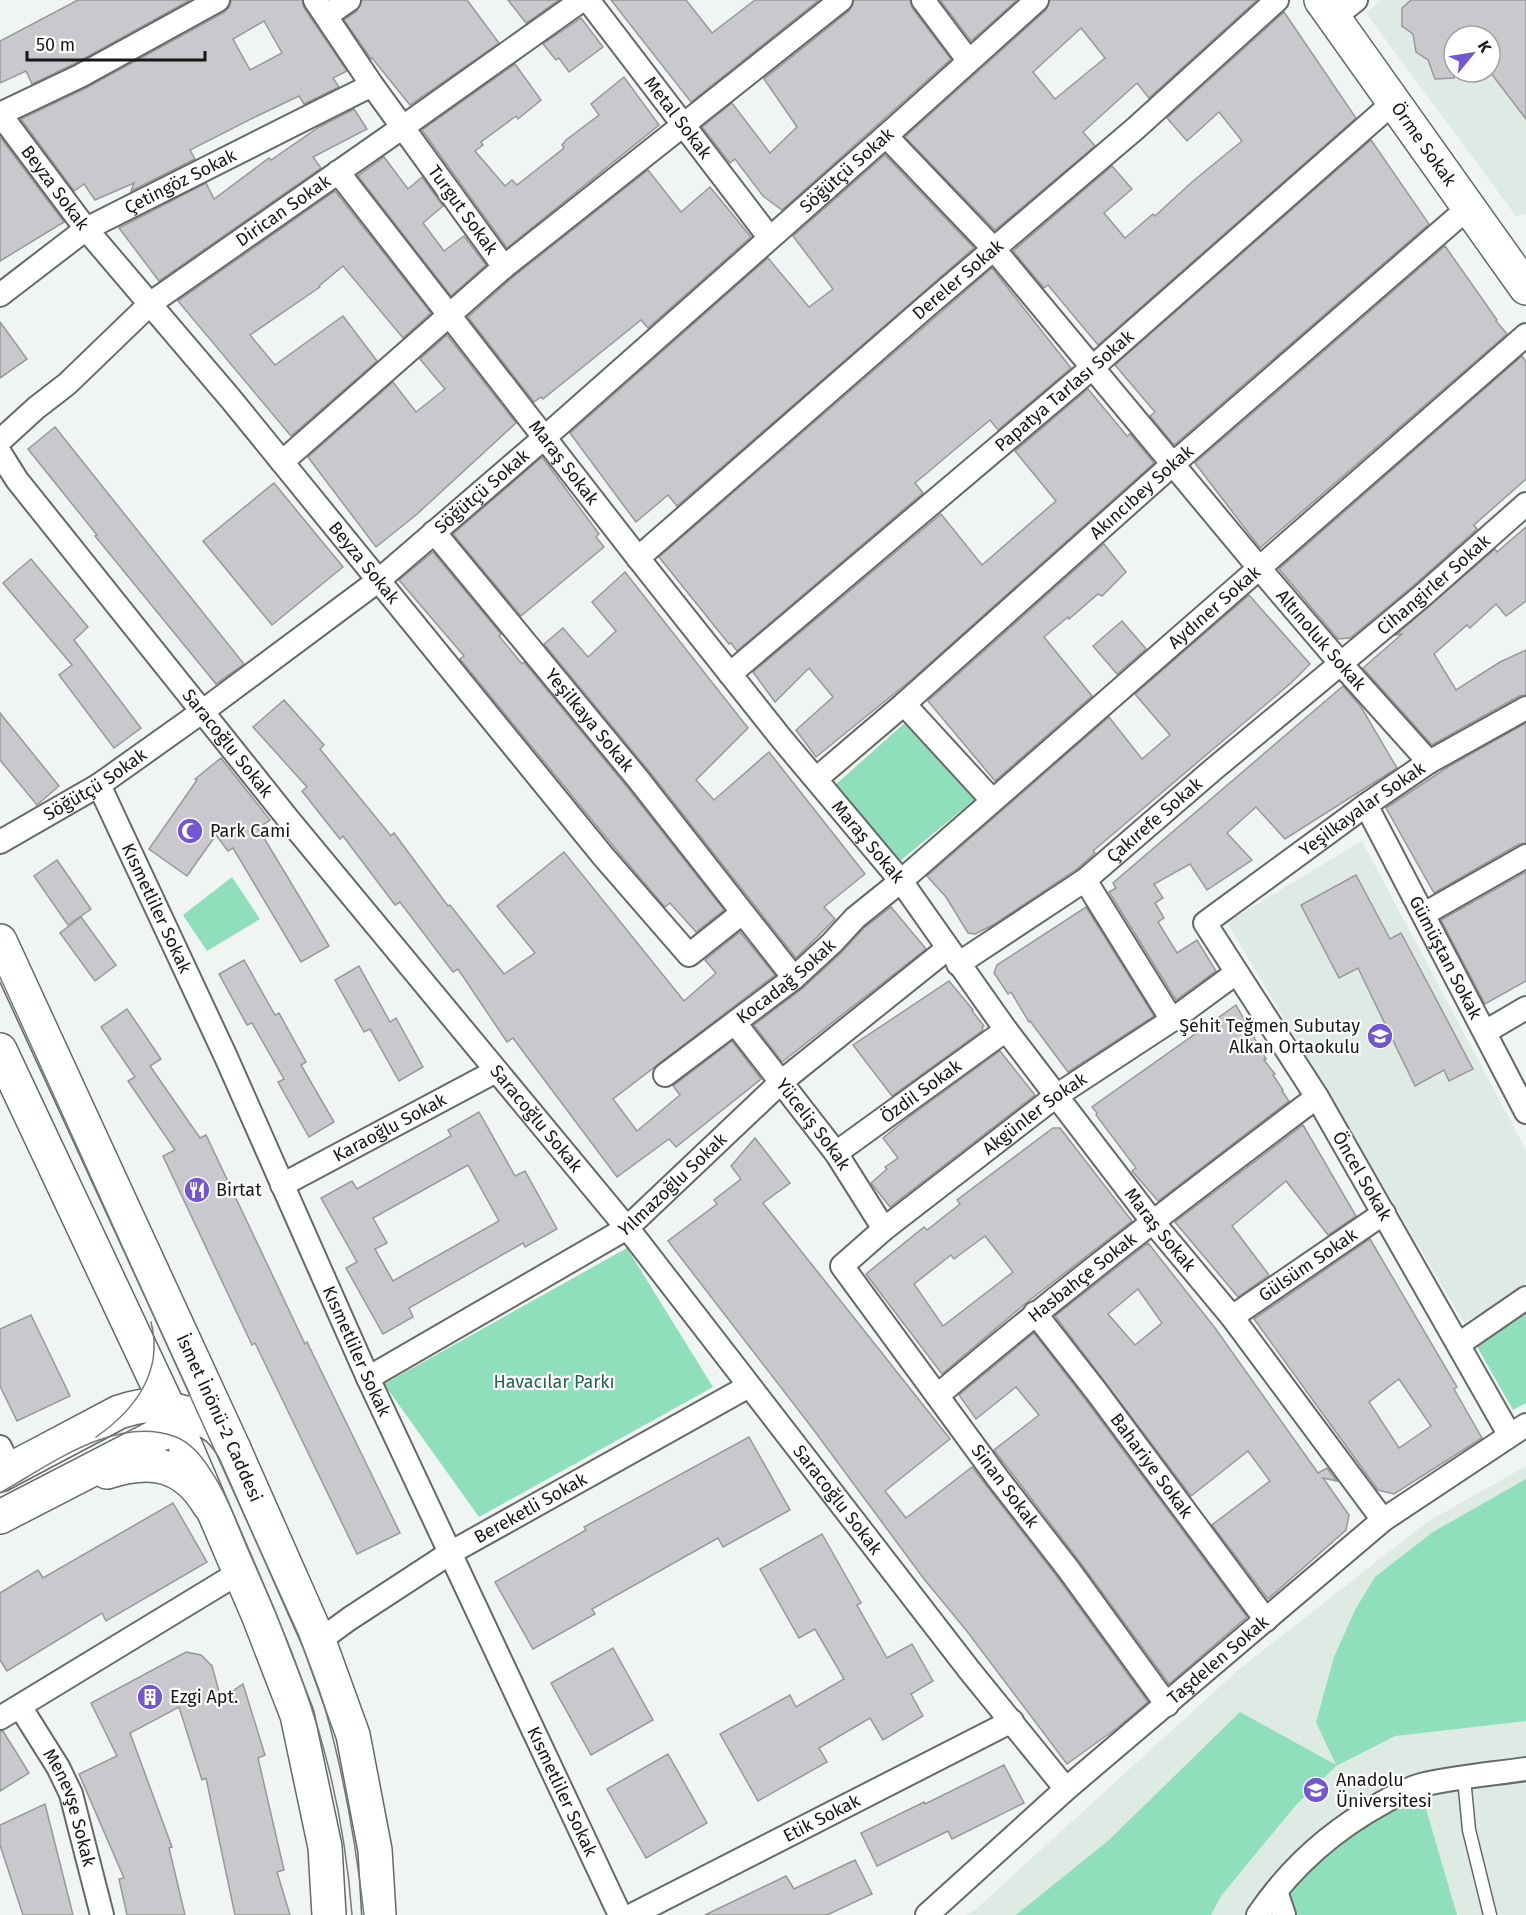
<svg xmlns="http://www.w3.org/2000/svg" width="1526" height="1915" font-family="'Fira Sans',sans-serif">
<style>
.built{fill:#deeae4;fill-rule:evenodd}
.green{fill:#8fdebc}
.building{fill:#c9c9cd;stroke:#98989b;stroke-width:1.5;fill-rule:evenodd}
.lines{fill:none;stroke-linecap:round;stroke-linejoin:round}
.lane-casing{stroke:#656967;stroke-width:15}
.street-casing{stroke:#656967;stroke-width:26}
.secondary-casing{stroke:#656967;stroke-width:36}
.primary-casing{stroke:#656967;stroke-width:36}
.lane{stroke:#fff;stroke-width:12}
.street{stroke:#fff;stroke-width:22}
.secondary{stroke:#fff;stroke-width:33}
.primary{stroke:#fff;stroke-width:33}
.tram{stroke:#767977;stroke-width:1.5}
.labels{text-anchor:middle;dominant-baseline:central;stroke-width:4.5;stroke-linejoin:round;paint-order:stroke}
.street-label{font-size:18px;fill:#161716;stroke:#fff}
.poi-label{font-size:18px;fill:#161716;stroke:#fff;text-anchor:start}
.park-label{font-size:18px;fill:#20654c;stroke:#fff}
</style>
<rect width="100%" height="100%" fill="#f0f5f3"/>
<g class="built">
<path d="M1381 0H1526V214L1516 216 1366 13ZM1454 36H1490V72H1454Z"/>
<path d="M1362 841 1526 1150V1286L1464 1323 1227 922Z"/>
<path d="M1526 1466V1915H966L976 1909 1237 1671 1427 1522Z"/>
</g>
<g class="green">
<path d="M907 721 979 796 895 865 834 786Z"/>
<path d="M232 877 260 919 207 951 183 915Z"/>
<path d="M627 1248 713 1387 479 1517 384 1384Z"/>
<path d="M1526 1312V1403L1513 1410 1475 1343Z"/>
<path d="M1526 1479V1721L1395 1736 1336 1766 1296 1805 1221 1896 1211 1915H1016L1109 1840 1240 1712 1336 1765 1316 1722 1334 1657 1355 1610 1375 1577 1433 1532Z"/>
<path d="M1419 1785 1457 1915H1284L1283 1882Z"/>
</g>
<g class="building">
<path d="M78 0H190L74 64 32 84 26 71 0 83V41Z"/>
<path d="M231 0H302L304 8 347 71 333 78 339 87 304 104 299 96 257 116 190 150 195 159 131 191 134 183 95 200 84 184 74 191 21 119 86 88 225 12 230 6ZM264 21 282 53 250 70 233 39Z"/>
<path d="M362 0H467L499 43 410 105 372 58 371 59 344 20 357 11Z"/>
<path d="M508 0H559L526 23Z"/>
<path d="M611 0H686L712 33 755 0H819L691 102Z"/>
<path d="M854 0H910L912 8 951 59 782 210 763 196 735 159 730 163 702 127 732 103 770 153 797 127 764 79 849 11Z"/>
<path d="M940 0H1017L971 41Z"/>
<path d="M1050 0H1257L1149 98 1137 83 1083 132 1095 146 995 230 905 137 1046 10ZM1081 28 1105 58 1055 99 1033 72Z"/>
<path d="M1411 0H1526V119L1490 72V36H1454V78L1435 79 1428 60 1416 52 1413 34 1402 26V8Z"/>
<path d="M1284 12 1356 118 1098 345 1048 285 1044 288 1013 251 1112 166 1132 189 1104 213 1125 238 1153 214 1155 216 1192 182 1242 141 1219 112 1187 141 1167 118Z"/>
<path d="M581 18 603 47 569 72 559 58 556 60 543 44Z"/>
<path d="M515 64 541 100 518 119 516 116 481 142 483 145 475 151 505 186 512 180 517 185 564 148 562 145 566 140 599 115 591 104 624 77 659 125 507 248 422 130Z"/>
<path d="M354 109 367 129 313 157 321 168 159 281 119 228 206 183 214 199 269 158 271 160 319 127Z"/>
<path d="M0 137 64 222 0 261Z"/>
<path d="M1371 140 1429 224 1174 445 1150 416 1155 412 1115 365Z"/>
<path d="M885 155 974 248 677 506 668 495 636 522 570 433 768 258 809 307 833 289 793 236Z"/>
<path d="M384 157 408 189 422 177 443 206 423 223 444 251 464 236 486 265 451 296 358 176Z"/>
<path d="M648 170 681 212 710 187 751 237 648 328 641 320 543 399 541 397 534 402 468 317 513 277Z"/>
<path d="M335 191 431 313 403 338 343 266 319 286 320 287 250 335 275 365 343 316 377 361 291 436 178 301Z"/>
<path d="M1445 246 1497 320 1496 321 1507 334 1260 548 1195 463Z"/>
<path d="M992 268 1071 368 998 430 990 420 915 483 923 493 737 651 731 643 729 644 659 557Z"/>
<path d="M0 322 27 359 0 378Z"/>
<path d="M447 335 516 423 416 515 376 547 308 457 393 382 416 412 445 389 420 359Z"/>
<path d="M1522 356 1526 362V479L1474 525 1477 529 1413 586 1350 638 1338 639 1279 569Z"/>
<path d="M1088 389 1127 436 1130 434 1154 463 911 680 816 757 796 730 833 697 809 668 775 702 753 672 941 514 982 565 1056 501 1015 451Z"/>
<path d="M55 427 244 664 216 684 95 536 97 535 28 449Z"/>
<path d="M542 457 599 534 596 537 604 547 521 616 453 534Z"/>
<path d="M274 483 343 567 272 625 203 541Z"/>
<path d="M1526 527V601L1506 616 1496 604 1470 628 1467 625 1434 654 1456 690 1500 662 1526 650V695L1519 696 1432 745 1363 668 1402 634 1396 635 1495 549 1497 552Z"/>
<path d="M1104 544 1126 572 1102 596 1098 594 1069 619 1068 617 1044 637 1092 696 995 781 928 701Z"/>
<path d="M433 552 501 634 499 636 522 664 524 662 627 787 724 910 696 932 670 903 665 907 619 853 460 659 464 656 399 580Z"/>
<path d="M31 559 88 627 74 640 141 728 114 748 59 675 72 665 3 583Z"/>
<path d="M625 572 748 728 696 780 714 800 769 752 865 874 824 907 835 919 796 958 649 771 544 644 563 628 588 657 616 631 592 602Z"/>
<path d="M1249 595 1310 664 1291 683 1093 851 1095 853 1077 869 993 925 975 934 968 933 946 897 927 876 1109 717 1142 759 1170 735 1135 694Z"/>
<path d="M1122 621 1146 649 1117 674 1093 646Z"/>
<path d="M1343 686 1361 707 1397 768 1285 839 1256 807 1227 833 1252 860 1207 890 1190 864 1154 884 1163 898 1155 903 1164 918 1158 922 1177 953 1197 940 1216 971 1176 1000 1109 892 1116 888 1113 883Z"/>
<path d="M284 700 324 745 320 749 391 836 394 833 448 906 450 905 504 974 535 953 497 906 564 852 684 1001 716 973 705 960 740 932 775 975 613 1099 637 1131 680 1095 673 1086 732 1041 761 1079 676 1147 669 1139 617 1177 513 1038 507 1042 458 969 453 972 400 902 395 905 343 836 340 839 302 791 307 787 253 727Z"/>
<path d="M0 713 59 786 37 805 0 760Z"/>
<path d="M1526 723V843L1519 844 1434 893 1386 808 1448 767Z"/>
<path d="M221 758 270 820 258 828 329 946 301 962 233 848 228 851 216 835 187 876 149 849 197 780 195 779Z"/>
<path d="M57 860 91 909 68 925 34 876Z"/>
<path d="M1526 872V981L1485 1004 1441 920Z"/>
<path d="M1356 875 1390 939 1401 933 1473 1069 1449 1081 1444 1070 1415 1086 1358 968 1339 978 1301 905Z"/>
<path d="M891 907 926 949 782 1062 754 1025 803 988 841 953 864 928Z"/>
<path d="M1086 907 1154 1016 1068 1072 1030 1021 1029 1022 1011 992 1008 994 994 973 997 965Z"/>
<path d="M81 917 116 965 95 981 60 933Z"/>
<path d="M244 960 275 1015 279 1013 306 1062 301 1065 334 1122 309 1137 278 1082 284 1079 252 1023 247 1025 219 974Z"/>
<path d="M359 966 390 1022 396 1018 423 1067 399 1081 370 1029 364 1032 335 980Z"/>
<path d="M949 981 973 1010 972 1011 984 1026 982 1028 983 1030 892 1096 853 1045Z"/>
<path d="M1236 1005 1266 1059 1264 1060 1275 1074 1273 1075 1283 1090 1282 1091 1289 1101 1158 1201 1132 1171 1136 1168 1096 1115 1097 1113 1092 1107Z"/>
<path d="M127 1009 161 1059 150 1066 200 1138 206 1135 305 1344 307 1342 400 1533 357 1554 255 1343 252 1345 163 1156 175 1150 128 1081 135 1077 101 1027Z"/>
<path d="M1000 1051 1035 1095 890 1207 871 1183 887 1169 885 1167 898 1158 883 1138 909 1117Z"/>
<path d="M479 1112 515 1176 525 1171 557 1229 525 1247 523 1243 409 1308 413 1317 383 1334 346 1268 357 1262 321 1198 352 1181 357 1189 451 1136 448 1130ZM468 1165 499 1221 393 1281 375 1249 387 1243 373 1218Z"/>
<path d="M1303 1125 1356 1216 1328 1235 1286 1181 1232 1226 1269 1275 1238 1297 1175 1222Z"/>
<path d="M1053 1128H1060L1132 1221 1026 1303 942 1374 866 1274 924 1227 927 1230 960 1204 957 1200ZM985 1236 1013 1272 943 1326 914 1284 951 1255 954 1259Z"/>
<path d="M755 1138 790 1183 763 1203 950 1439 885 1491 906 1518 972 1467 1058 1578 1148 1702 1117 1728 1067 1764 966 1630 924 1579 813 1429 668 1241 717 1204 714 1200 741 1179 731 1166Z"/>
<path d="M1370 1239 1457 1387 1454 1389 1482 1438 1394 1494 1378 1490 1254 1319ZM1399 1379 1431 1426 1399 1448 1369 1402Z"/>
<path d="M1148 1243 1215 1328 1318 1473 1327 1468 1337 1481 1323 1478 1349 1515 1346 1530 1268 1599 1212 1525 1270 1481 1248 1451 1191 1496 1055 1316ZM1138 1289 1162 1323 1135 1345 1108 1314Z"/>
<path d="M31 1315 70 1396 17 1421 0 1386V1329Z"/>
<path d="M1034 1333 1085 1399 1247 1617 1169 1684 1080 1562 994 1450 1039 1415 1016 1387 976 1419 959 1395Z"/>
<path d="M749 1437 790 1510 723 1547 718 1538 592 1609 595 1614 533 1649 495 1582 586 1530 584 1527Z"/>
<path d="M173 1503 207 1562 106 1621 102 1613 7 1671 0 1660V1593L38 1570 43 1578Z"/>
<path d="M822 1534 861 1603 857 1605 887 1658 912 1644 933 1681 911 1694 923 1716 883 1740 870 1718 819 1748 827 1762 758 1801 720 1734 790 1695 796 1707 844 1679 815 1629 799 1638 760 1569Z"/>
<path d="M613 1648 653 1720 591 1755 551 1683Z"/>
<path d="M186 1652 201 1655 212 1666 221 1699 243 1684 265 1755 258 1758 284 1870 277 1872 290 1915H235L206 1778 202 1780 179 1707 130 1733 172 1847 169 1848 185 1915H127L119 1879 124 1878 79 1774 117 1756 91 1703Z"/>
<path d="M0 1731H3L29 1773 0 1791Z"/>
<path d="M668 1754 707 1823 646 1858 607 1789Z"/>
<path d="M1004 1765 1024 1803 952 1839 948 1831 877 1866 861 1833 924 1802 925 1804Z"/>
<path d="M45 1804 73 1915H23L0 1845V1825Z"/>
<path d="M855 1860 872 1894 827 1915H705L786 1876 794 1889Z"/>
</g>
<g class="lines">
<g class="lane-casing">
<path id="lane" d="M1464 1778 1469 1830 1490 1915"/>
</g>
<g class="street-casing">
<g id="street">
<path id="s1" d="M588 0 769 237"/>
<path d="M923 0 968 60"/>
<path d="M326 16 349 0"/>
<path d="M1333 18 1356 0"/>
<path id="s2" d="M0 114 86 229 230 398 603 856 689 955 742 913"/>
<path d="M0 114 80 76 218 0"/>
<path id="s3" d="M886 136 993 248 1260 569 1342 665 1429 762"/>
<path id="s4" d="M338 172 638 558 781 738 901 881 1006 1030 1152 1221 1232 1317 1383 1520"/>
<path d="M504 267 841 0"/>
<path id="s5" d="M0 295 86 229 372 85"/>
<path id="s6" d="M0 441 36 408 67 384 151 303 403 127 582 0"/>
<path id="s7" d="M0 453 17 480 289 820 636 1239 970 1671 1066 1789"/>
<path d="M282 462 504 267 372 85 315 0"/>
<path id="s8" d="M434 532 638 779 794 978"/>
<path id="s9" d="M638 558 928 305 1136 128 1277 0"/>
<path id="s10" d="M730 674 1093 367 1394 102"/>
<path d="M904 704 992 800"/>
<path id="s11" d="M816 779 904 704 1173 464 1468 208"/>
<path id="s12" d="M99 785 226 1057 368 1378 620 1915"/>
<path id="s13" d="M1366 805 1526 1112"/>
<path id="s14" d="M0 842 99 785 203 711 379 580 544 438 897 126 1037 0"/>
<path d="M1085 880 1172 1020"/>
<path d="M1424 914 1526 856"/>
<path id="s15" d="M958 964 1085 880 1215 768 1422 596 1526 504"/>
<path id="s16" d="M735 1023 836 1153 884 1229"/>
<path d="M1485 1032 1526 1008"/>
<path id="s17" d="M665 1075 794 978 832 943 855 918 901 881 1526 335"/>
<path id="s18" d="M836 1153 1006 1030"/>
<path id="s19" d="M282 1185 496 1071"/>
<path id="s20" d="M1035 1313 1096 1391 1266 1620"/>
<path id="s21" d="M1232 1317 1384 1213"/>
<path d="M1459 1344 1526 1298"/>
<path id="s22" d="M368 1378 627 1228 781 1082 947 949"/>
<path id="s23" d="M938 1395C1061 1291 1188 1194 1317 1097"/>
<path id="s24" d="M1509 1434 1317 1097 1205 923 1366 805 1429 762 1526 708"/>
<path d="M0 1447 11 1469"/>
<path id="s25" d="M319 1641 349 1619 450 1553 749 1386"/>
<path id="s26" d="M1167 1705 1069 1570 999 1480 842 1266 884 1229 1056 1096 1172 1020 1236 973"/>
<path id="s27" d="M21 1708 58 1767 71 1794 102 1915"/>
<path d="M0 1718 240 1572"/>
<path d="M1276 1891 1284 1915"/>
<path id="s28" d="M632 1915 1012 1721"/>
<path id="s29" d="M927 1915 1066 1789 1383 1520 1526 1425"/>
<path d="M1258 1915C1290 1868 1334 1829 1384 1802 1395 1796 1409 1788 1421 1785 1455 1777 1491 1774 1526 1769"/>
</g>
</g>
<g class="secondary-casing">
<g id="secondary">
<path id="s30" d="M1321 0 1526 288"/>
<path d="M107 1472C151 1458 184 1463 209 1505"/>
<path d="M0 1475 119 1412C129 1409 138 1406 147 1406 165 1406 202 1416 216 1427 224 1433 229 1441 234 1449"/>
<path d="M0 1517 184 1422 198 1410"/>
</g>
</g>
<g class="primary-casing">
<g id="primary">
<path id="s31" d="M0 941 234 1449 319 1641 353 1735 375 1850 379 1915"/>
<path d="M0 1050 177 1426 259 1617 297 1715 325 1847 329 1915"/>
</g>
</g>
<use href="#lane" class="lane"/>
<use href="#street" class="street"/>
<use href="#secondary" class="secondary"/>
<use href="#primary" class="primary"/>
<g class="tram">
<path d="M0 977 299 1636C307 1659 317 1682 324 1705 344 1774 356 1844 364 1915"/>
<path d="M96 1437C135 1410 164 1371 151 1322"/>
<path d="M0 1493C50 1465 116 1414 176 1437 191 1443 203 1458 211 1471 228 1496 238 1527 250 1554 279 1619 307 1684 325 1754 339 1806 348 1861 352 1915"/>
</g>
</g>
<defs>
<g id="mosque-disc" transform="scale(1.35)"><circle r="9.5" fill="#7456d0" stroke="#fff"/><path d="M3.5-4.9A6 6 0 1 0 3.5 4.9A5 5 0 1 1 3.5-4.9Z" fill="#fff"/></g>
<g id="school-disc" transform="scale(1.35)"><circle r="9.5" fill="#7456d0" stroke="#fff"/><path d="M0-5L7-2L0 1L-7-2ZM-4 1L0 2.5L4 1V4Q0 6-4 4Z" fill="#fff"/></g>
<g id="restaurant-disc" transform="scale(1.35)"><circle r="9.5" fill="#7456d0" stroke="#fff"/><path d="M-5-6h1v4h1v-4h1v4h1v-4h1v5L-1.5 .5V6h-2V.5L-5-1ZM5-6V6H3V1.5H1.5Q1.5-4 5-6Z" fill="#fff"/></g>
<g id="building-disc" transform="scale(1.35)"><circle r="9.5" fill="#7456d0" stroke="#fff"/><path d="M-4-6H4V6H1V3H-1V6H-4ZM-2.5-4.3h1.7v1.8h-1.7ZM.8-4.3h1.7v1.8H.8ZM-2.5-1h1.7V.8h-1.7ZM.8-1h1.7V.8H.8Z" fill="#fff"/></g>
<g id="university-disc" transform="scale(1.35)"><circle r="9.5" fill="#7456d0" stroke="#fff"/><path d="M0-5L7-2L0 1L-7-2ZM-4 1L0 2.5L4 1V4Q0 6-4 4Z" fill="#fff"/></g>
</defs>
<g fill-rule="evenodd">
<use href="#mosque-disc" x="190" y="831"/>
<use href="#school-disc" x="1380" y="1036"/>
<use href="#restaurant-disc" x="197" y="1190"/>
<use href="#building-disc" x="150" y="1697"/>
<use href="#university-disc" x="1316" y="1790"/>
</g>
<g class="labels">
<g class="street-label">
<text stroke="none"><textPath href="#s1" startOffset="148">Metal Sokak</textPath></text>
<text stroke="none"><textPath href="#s30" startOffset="177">Örme Sokak</textPath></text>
<text stroke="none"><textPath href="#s14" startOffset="1083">Söğütçü Sokak</textPath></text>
<text stroke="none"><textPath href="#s5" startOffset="214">Çetingöz Sokak</textPath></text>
<text stroke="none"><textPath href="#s2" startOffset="92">Beyza Sokak</textPath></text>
<text stroke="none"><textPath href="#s6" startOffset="366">Dirican Sokak</textPath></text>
<text transform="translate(463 210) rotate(54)">Turgut Sokak</text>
<text stroke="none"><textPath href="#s9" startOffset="424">Dereler Sokak</textPath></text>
<text stroke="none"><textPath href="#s10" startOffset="438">Papatya Tarlası Sokak</textPath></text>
<text stroke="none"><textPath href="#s4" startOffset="368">Maraş Sokak</textPath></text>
<text stroke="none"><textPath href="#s14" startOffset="597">Söğütçü Sokak</textPath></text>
<text stroke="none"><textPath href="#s11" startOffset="434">Akıncıbey Sokak</textPath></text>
<text stroke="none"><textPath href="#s2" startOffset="578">Beyza Sokak</textPath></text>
<text stroke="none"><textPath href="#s15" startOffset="609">Cihangirler Sokak</textPath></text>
<text stroke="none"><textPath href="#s17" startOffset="722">Aydıner Sokak</textPath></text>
<text stroke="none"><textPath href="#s3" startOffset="666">Altınoluk Sokak</textPath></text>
<text stroke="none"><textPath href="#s8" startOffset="244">Yeşilkaya Sokak</textPath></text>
<text stroke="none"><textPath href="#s7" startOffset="369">Saracoğlu Sokak</textPath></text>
<text stroke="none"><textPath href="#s14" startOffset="111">Söğütçü Sokak</textPath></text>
<text stroke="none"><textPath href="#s24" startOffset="789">Yeşilkayalar Sokak</textPath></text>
<text stroke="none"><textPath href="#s15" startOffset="244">Çakırefe Sokak</textPath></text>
<text stroke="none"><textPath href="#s4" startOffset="854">Maraş Sokak</textPath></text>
<text stroke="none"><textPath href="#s12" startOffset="136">Kısmetliler Sokak</textPath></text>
<text stroke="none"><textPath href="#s13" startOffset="172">Gümüştan Sokak</textPath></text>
<text stroke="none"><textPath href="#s17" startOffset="153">Kocadağ Sokak</textPath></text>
<text stroke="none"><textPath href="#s18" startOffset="105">Özdil Sokak</textPath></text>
<text stroke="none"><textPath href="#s26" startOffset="792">Akgünler Sokak</textPath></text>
<text stroke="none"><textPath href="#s7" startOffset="855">Saracoğlu Sokak</textPath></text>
<text stroke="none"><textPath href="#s16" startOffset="128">Yüceliş Sokak</textPath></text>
<text stroke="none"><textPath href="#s19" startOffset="122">Karaoğlu Sokak</textPath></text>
<text transform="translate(1362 1176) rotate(60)">Öncel Sokak</text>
<text stroke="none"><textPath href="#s22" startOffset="362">Yılmazoğlu Sokak</textPath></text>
<text stroke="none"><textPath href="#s4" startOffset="1340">Maraş Sokak</textPath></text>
<text stroke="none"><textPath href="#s21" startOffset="92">Gülsüm Sokak</textPath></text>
<text stroke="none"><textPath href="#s23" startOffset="186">Hasbahçe Sokak</textPath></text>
<text stroke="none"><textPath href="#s12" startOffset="622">Kısmetliler Sokak</textPath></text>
<text stroke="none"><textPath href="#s31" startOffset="525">İsmet İnönü-2 Caddesi</textPath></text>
<text stroke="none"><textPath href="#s20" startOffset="192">Bahariye Sokak</textPath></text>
<text transform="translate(1005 1486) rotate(53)">Sinan Sokak</text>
<text stroke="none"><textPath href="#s7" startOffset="1341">Saracoğlu Sokak</textPath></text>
<text stroke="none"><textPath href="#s25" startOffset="250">Bereketli Sokak</textPath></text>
<text stroke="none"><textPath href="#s29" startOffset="387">Taşdelen Sokak</textPath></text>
<text stroke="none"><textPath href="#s12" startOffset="1108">Kısmetliler Sokak</textPath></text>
<text stroke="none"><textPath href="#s27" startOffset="112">Menevşe Sokak</textPath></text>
<text stroke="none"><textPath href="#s28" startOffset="213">Etik Sokak</textPath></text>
</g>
<g class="poi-label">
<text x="210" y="831">Park Cami</text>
<text x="1360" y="1026" text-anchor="end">Şehit Teğmen Subutay<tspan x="1360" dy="21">Alkan Ortaokulu</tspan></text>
<text x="216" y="1190">Birtat</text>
<text x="170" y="1697">Ezgi Apt.</text>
<text x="1336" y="1780">Anadolu<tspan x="1336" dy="21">Üniversitesi</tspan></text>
</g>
<g class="park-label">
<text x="554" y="1382">Havacılar Parkı</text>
</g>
</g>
<g transform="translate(1472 54) rotate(60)"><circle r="28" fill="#ffffff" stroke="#a2a2a2" stroke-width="1.5"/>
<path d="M0-4.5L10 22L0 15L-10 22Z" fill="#7456d0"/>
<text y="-9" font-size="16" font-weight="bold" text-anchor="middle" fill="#161716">K</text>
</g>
<path d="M27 51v9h178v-9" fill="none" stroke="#161716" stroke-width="3"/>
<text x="36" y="51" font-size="18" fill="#161716" stroke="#ffffff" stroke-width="4.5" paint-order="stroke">50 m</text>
</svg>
